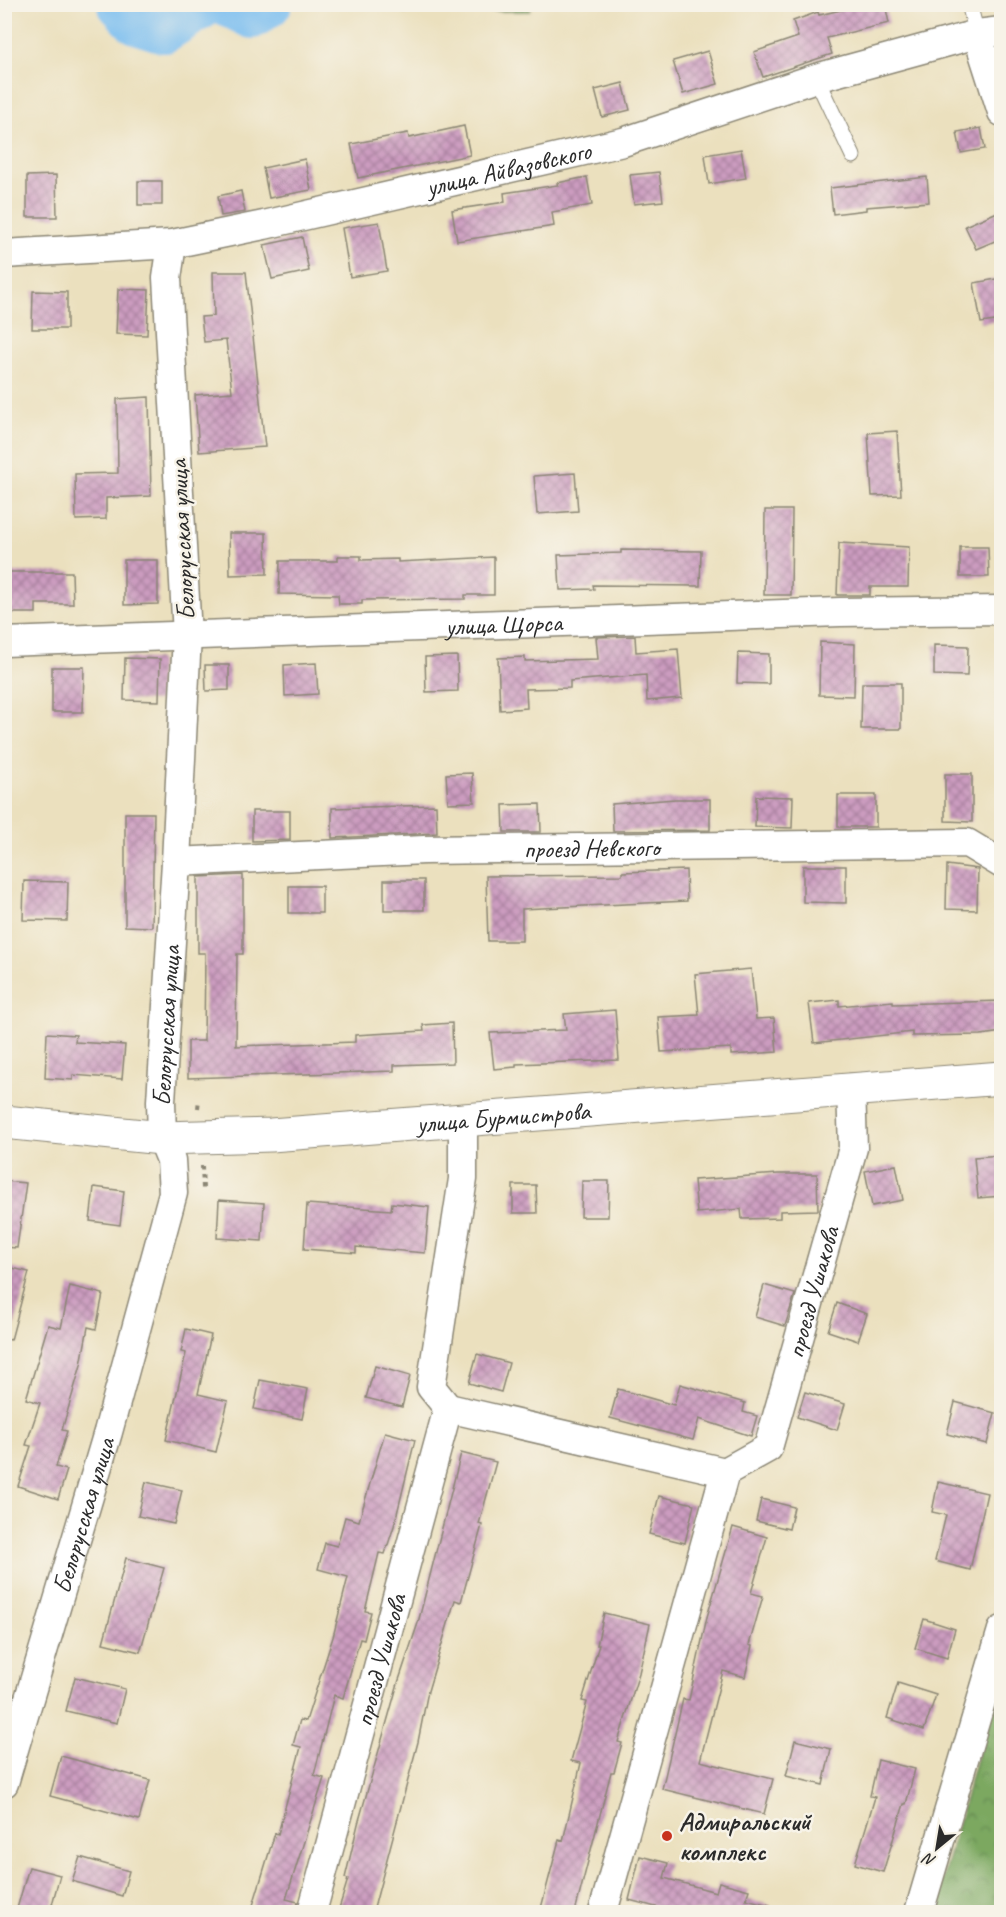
<svg xmlns="http://www.w3.org/2000/svg" width="1006" height="1917" font-family="Caveat,sans-serif">
<style>
.forest{fill:url(#forest-crowns);stroke:#536a46;stroke-width:1.5}
.lines{fill:none;stroke-linecap:round;stroke-linejoin:round}
.river{stroke:#7abef0;stroke-width:46}
.building{fill:url(#building-cross-hatch)}
.lane-casing{stroke:#8b8674;stroke-width:17}
.street-casing{stroke:#8b8674;stroke-width:31}
.secondary-casing{stroke:#8b8674;stroke-width:35}
.path{stroke:#8b8674;stroke-width:4;stroke-dasharray:4.5 4.5;stroke-linecap:butt}
.lane{stroke:#fff;stroke-width:15}
.street{stroke:#fff;stroke-width:28}
.secondary{stroke:#fff;stroke-width:33}
.poi-dot{fill:#c8321e;stroke:#f7f3e8;stroke-width:2}
.labels{text-anchor:middle;dominant-baseline:central;stroke-width:5;stroke-linejoin:round;paint-order:stroke}
.street-label{font-size:26px;fill:#2b2b2b;stroke:#f7f3e8}
.poi-label{font-size:26px;font-weight:bold;fill:#2b2b2b;stroke:#f7f3e8;text-anchor:start}
</style>
<defs>
<pattern id="forest-crowns" width="20" height="18" patternUnits="userSpaceOnUse" patternTransform="scale(1.5)"><rect width="20" height="18" fill="#7ba861"/><path d="M2 6a3 3 0 1 1 6 0M12 15a3 3 0 1 1 6 0" fill="none" stroke="#658950"/></pattern>
<pattern id="building-cross-hatch" width="8" height="8" patternUnits="userSpaceOnUse" patternTransform="scale(1.5)"><rect width="8" height="8" fill="#cc9cc0"/><path d="M0 0l8 8M0 8l8-8" fill="none" stroke="#a67f9c"/></pattern>
</defs>
<rect width="100%" height="100%" fill="#f7f3e8"/>
<filter id="ink" filterUnits="userSpaceOnUse"><feTurbulence type="fractalNoise" baseFrequency=".0167" numOctaves="2"/><feDisplacementMap in="SourceGraphic" scale="12" xChannelSelector="R" yChannelSelector="G"/><feConvolveMatrix kernelMatrix="1 2 1 2 8 2 1 2 1" color-interpolation-filters="sRGB"/></filter>
<filter id="wash" filterUnits="userSpaceOnUse"><feTurbulence type="fractalNoise" baseFrequency=".008" numOctaves="4" result="noise"/><feDisplacementMap in="SourceGraphic" scale="24" xChannelSelector="R" yChannelSelector="G"/><feGaussianBlur stdDeviation="1.35" result="paint"/><feColorMatrix in="noise" values="0 0 0 0 0 0 0 0 0 0 0 0 0 0 0 0 0 1.4 0 .05"/><feComposite in="paint" operator="in"/></filter>
<g filter="url(#wash)">
<rect width="100%" height="100%" fill="#ebe0be"/>
<g class="forest">
<path d="M396 5H532L530 11 404 12Z"/>
<path d="M1001 1670V1912H933Z"/>
</g>
<g class="lines">
<g class="river">
<path d="M120 4 136 21 164 30 205 4"/>
<path d="M228 4 252 16 269 4"/>
</g>
</g>
<g id="blocks">
<g class="building">
<path d="M867 4H885L889 23 827 38 832 54 763 77 754 52 798 37 793 21 818 12 819 15Z"/>
<path d="M708 51 718 84 683 94 673 61Z"/>
<path d="M623 83 630 110 602 117 595 90Z"/>
<path d="M464 126 470 155 358 178 351 144 408 133 409 138Z"/>
<path d="M981 128 985 149 961 153 957 132Z"/>
<path d="M741 149 746 178 709 184 705 155Z"/>
<path d="M305 159 311 190 269 198 263 168Z"/>
<path d="M659 172 663 201 634 204 630 175Z"/>
<path d="M56 175 57 217H27V176Z"/>
<path d="M587 177 592 205 552 212 554 226 457 241 452 210 505 202 504 193 558 185 557 183Z"/>
<path d="M927 177 929 202 866 207V210L833 214 830 188Z"/>
<rect x="138" y="181" width="24" height="24"/>
<path d="M241 191 245 212 221 216 218 196Z"/>
<path d="M1002 210V238L976 249 965 226Z"/>
<path d="M379 222 387 271 350 277 342 228Z"/>
<path d="M302 237 309 271 272 279 264 245Z"/>
<path d="M213 272H246L265 447 199 452 195 395 232 392 226 340 204 342 201 317 214 316Z"/>
<path d="M1002 278V320L981 323 974 283Z"/>
<path d="M118 289 149 290 147 335 116 334Z"/>
<path d="M33 291 67 292V329H32Z"/>
<path d="M149 397 151 496 106 498V519L76 520 75 474 118 473 117 399Z"/>
<path d="M897 431 901 495 872 496 868 433Z"/>
<path d="M575 473 578 511 537 514 534 476Z"/>
<path d="M765 510H792L791 595H764Z"/>
<path d="M229 533H266L267 574 230 575Z"/>
<path d="M839 543 909 547 908 587H870V595H837Z"/>
<path d="M960 547H988L989 577H960Z"/>
<path d="M621 550 701 551 700 586 593 585 594 589 560 590 558 555 621 553Z"/>
<path d="M338 556H361V560L398 559V562L494 557V595H465V599L362 600V604H339L338 595 279 594 280 561H338Z"/>
<path d="M124 560H158V604L124 605Z"/>
<path d="M4 572H72L73 604H36V613H4Z"/>
<path d="M635 636 636 652 678 649 682 698 647 701 646 675 570 681V688L526 689 527 708 500 710 498 658 525 657V661L598 659 596 637Z"/>
<path d="M820 642 855 644 854 696 819 695Z"/>
<path d="M934 645 968 646 967 676 934 675Z"/>
<path d="M738 653 769 654V684L737 683Z"/>
<path d="M457 656 458 691 426 692 425 657Z"/>
<path d="M125 658 160 659 159 701 124 700Z"/>
<path d="M316 663 318 694 285 696 284 665Z"/>
<path d="M205 665H229V690L206 691Z"/>
<path d="M52 667H84L83 712H52Z"/>
<path d="M862 683H901V729H861Z"/>
<path d="M472 773 474 802 448 803 446 774Z"/>
<path d="M945 774H972V822L945 821Z"/>
<rect x="838" y="795" width="38" height="32"/>
<path d="M756 796 793 797 792 828 755 827Z"/>
<path d="M675 799H710V830L613 831 612 804Z"/>
<path d="M540 804 541 832H504L503 805Z"/>
<path d="M436 805 437 833 332 838V808Z"/>
<path d="M252 811H290V840L252 841Z"/>
<path d="M125 813H154L152 927 125 926Z"/>
<path d="M947 865 978 869 977 910 946 909Z"/>
<path d="M803 866H846V903L803 902Z"/>
<path d="M686 870 687 901 522 909V941H488L486 876 622 875V872Z"/>
<path d="M243 875V954H237L236 1046 355 1042V1035L424 1031 423 1025 452 1023 453 1063 394 1065V1071L188 1078V1041H204L205 953H198V877Z"/>
<rect x="384" y="880" width="40" height="30"/>
<path d="M24 881 68 882 67 921 23 920Z"/>
<rect x="289" y="886" width="33" height="27"/>
<path d="M751 969 756 1019 774 1018 777 1052 731 1055V1048L661 1052 658 1017 699 1015 695 974Z"/>
<path d="M839 1000V1006L893 1001V1004L1002 1001V1032L981 1035 912 1036V1032L814 1043 809 1003Z"/>
<path d="M615 1010 619 1060 516 1064V1067L494 1069 490 1033 566 1030 564 1014Z"/>
<path d="M47 1033 76 1035 75 1042 125 1045 122 1079 73 1075V1080L45 1078Z"/>
<path d="M1002 1155V1196L978 1198 974 1157Z"/>
<path d="M896 1165 903 1200 872 1206 865 1171Z"/>
<path d="M778 1174H817L818 1210 780 1211V1218L742 1219 741 1209 697 1213 694 1180Z"/>
<path d="M4 1181 26 1183 17 1248 4 1247Z"/>
<path d="M582 1181H609L608 1217H581Z"/>
<path d="M513 1185H536L537 1213H513Z"/>
<path d="M94 1187 124 1191 120 1225 90 1221Z"/>
<path d="M219 1200 264 1203 262 1241 217 1238Z"/>
<path d="M392 1203 429 1207 425 1253 356 1247V1253L304 1249 307 1204 391 1210Z"/>
<path d="M4 1266 29 1272 11 1340 4 1339Z"/>
<path d="M764 1285 795 1294 785 1326 755 1317Z"/>
<path d="M70 1286 103 1294 96 1329 88 1327 81 1365 62 1430 67 1431 56 1467 67 1470 58 1499 18 1486 31 1446 26 1445 40 1403 26 1399 48 1325 61 1328Z"/>
<path d="M837 1303 867 1314 858 1341 828 1331Z"/>
<path d="M186 1329 211 1335 198 1394 228 1401 216 1452 166 1440 186 1353 181 1352Z"/>
<path d="M477 1354 509 1363 501 1392 469 1383Z"/>
<path d="M375 1366 410 1376 402 1407 366 1398Z"/>
<path d="M260 1380 308 1389 302 1419 254 1409Z"/>
<path d="M680 1384 745 1403 743 1412 757 1416 751 1436 699 1419 693 1440 610 1418 618 1389 674 1405Z"/>
<path d="M805 1392 845 1404 837 1430 797 1417Z"/>
<path d="M955 1402 995 1413 987 1444 947 1434Z"/>
<path d="M385 1432 415 1440 394 1526 385 1554 379 1553 365 1611 371 1612 364 1640 360 1639 343 1698 334 1695 314 1775 324 1778 286 1899 298 1902 296 1912H251L275 1833 278 1834 301 1747 293 1745 300 1720 306 1721 333 1637 348 1577 318 1569 325 1543 337 1546 345 1517 359 1521Z"/>
<path d="M461 1453 496 1462 479 1524 482 1525 461 1602 455 1600 428 1691 418 1742 373 1912H338L348 1879 345 1878 358 1824 398 1683 418 1623Z"/>
<path d="M146 1482 182 1490 174 1524 138 1516Z"/>
<path d="M938 1482 987 1493 970 1570 935 1561 946 1515 932 1512Z"/>
<path d="M659 1496 694 1504 685 1543 649 1534Z"/>
<path d="M761 1499 794 1507 789 1529 756 1521Z"/>
<path d="M733 1527 767 1537 751 1593 763 1596 749 1645 752 1646 745 1677 723 1671 700 1761 773 1779 764 1814 662 1789 683 1699 689 1700 707 1617Z"/>
<path d="M126 1558 164 1568 140 1652 103 1643Z"/>
<path d="M604 1613 650 1624 639 1673 618 1742 622 1743 614 1772H611L575 1912H540L559 1840 563 1841 581 1763 571 1761 587 1702 582 1701 599 1645H597Z"/>
<path d="M924 1619 955 1629 947 1658 915 1648Z"/>
<path d="M75 1677 125 1689 117 1723 66 1711Z"/>
<path d="M898 1683 936 1695 924 1730 887 1718Z"/>
<path d="M795 1740 831 1749 823 1785 786 1776Z"/>
<path d="M61 1756 150 1780 139 1820 50 1796Z"/>
<path d="M878 1760 915 1769 906 1804H904L883 1872 855 1864 875 1797 870 1796Z"/>
<path d="M640 1856 668 1863 664 1878 716 1892 719 1882 749 1890 746 1899 770 1905 769 1912H675L629 1900Z"/>
<path d="M80 1857 129 1871 122 1896 72 1881Z"/>
<path d="M29 1867 60 1875 50 1912H16Z"/>
</g>
</g>
</g>
<g filter="url(#ink)">
<use href="#blocks" fill-opacity="0" stroke="#8b8674" stroke-width="1.5"/>
<g class="lines">
<g class="lane-casing">
<g id="lane">
<path d="M969 4 977 34"/>
<path d="M816 78 853 156"/>
</g>
</g>
<g class="street-casing">
<g id="street">
<path d="M977 34 1002 112"/>
<path id="s1" d="M4 254 172 244 264 225 623 142 816 78 977 34 1002 31"/>
<path id="s2" d="M4 642 840 612 1002 610"/>
<path id="s3" d="M176 862 424 850 967 843 1002 864"/>
<path d="M448 1408 725 1472"/>
<path id="s4" d="M4 1783 108 1432 173 1193 171 1160 162 1138 161 1101 176 862 187 635 167 278 172 244"/>
<path id="s5" d="M312 1912 448 1408 431 1387 463 1179V1121"/>
<path id="s6" d="M603 1912 725 1472 768 1448 853 1148 851 1088"/>
<path d="M919 1912 1002 1630"/>
</g>
</g>
<g class="secondary-casing">
<g id="secondary">
<path id="s7" d="M4 1122 162 1138 271 1135 1002 1078"/>
</g>
</g>
<g class="path">
<path d="M198 1108 199 1099"/>
<path d="M202 1166 203 1189"/>
</g>
<use href="#lane" class="lane"/>
<use href="#street" class="street"/>
<use href="#secondary" class="secondary"/>
</g>
</g>
<circle class="poi-dot" cx="667" cy="1836" r="6"/>
<g class="labels">
<g class="street-label">
<text stroke="none"><textPath href="#s1" startOffset="513">улица Айвазовского</textPath></text>
<text transform="translate(182 540) rotate(-93)">Белорусская улица</text>
<text stroke="none"><textPath href="#s2" startOffset="500">улица Щорса</textPath></text>
<text stroke="none"><textPath href="#s3" startOffset="416">проезд Невского</textPath></text>
<text stroke="none"><textPath href="#s4" startOffset="783">Белорусская улица</textPath></text>
<text stroke="none"><textPath href="#s7" startOffset="501">улица Бурмистрова</textPath></text>
<text stroke="none"><textPath href="#s6" startOffset="668">проезд Ушакова</textPath></text>
<text stroke="none"><textPath href="#s4" startOffset="279">Белорусская улица</textPath></text>
<text stroke="none"><textPath href="#s5" startOffset="261">проезд Ушакова</textPath></text>
</g>
<g class="poi-label">
<text x="679" y="1821">Адмиральский<tspan x="679" dy="30">комплекс</tspan></text>
</g>
</g>
<rect width="1006" height="1917" fill="none" stroke="#f7f3e8" stroke-width="24"/>
<g transform="translate(937 1848) rotate(210)" stroke="#f7f3e8" stroke-width="4.5" paint-order="stroke">
<path d="M0-4.5L10 22L0 15L-10 22Z" fill="#2b2b2b"/>
<text y="-9" font-size="16" font-weight="bold" text-anchor="middle" fill="#2b2b2b">N</text>
</g>
</svg>
